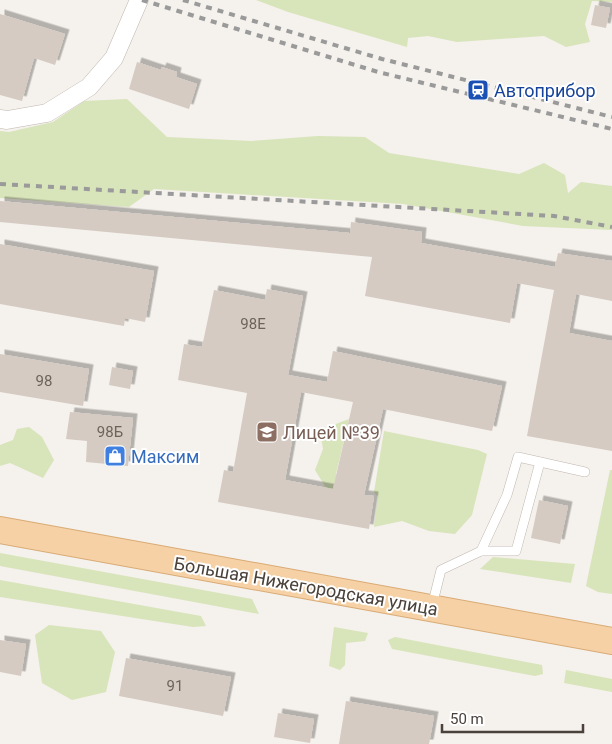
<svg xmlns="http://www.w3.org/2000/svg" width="612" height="744" font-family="Roboto,sans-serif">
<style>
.green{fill:#d8e4ba}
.building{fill:#d5cbc3;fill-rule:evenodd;filter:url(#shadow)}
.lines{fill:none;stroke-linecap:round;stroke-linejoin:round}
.lane-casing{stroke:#c0b7b0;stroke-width:10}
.street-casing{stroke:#c0b7b0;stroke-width:19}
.primary-casing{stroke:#d9ab76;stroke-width:28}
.lane{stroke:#fff;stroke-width:9}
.street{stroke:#fff;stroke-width:18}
.primary{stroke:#f5d1a5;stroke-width:26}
.rail{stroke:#9a9a9a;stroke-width:4;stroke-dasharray:6 6;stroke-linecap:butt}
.labels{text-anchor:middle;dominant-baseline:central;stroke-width:4;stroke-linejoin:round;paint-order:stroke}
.number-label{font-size:15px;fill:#6c645c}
.transit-label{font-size:18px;fill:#164399;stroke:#fff;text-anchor:start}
.education-label{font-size:18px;fill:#785e54;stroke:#fff;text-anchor:start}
.shop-label{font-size:18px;fill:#366cbe;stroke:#fff;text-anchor:start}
.street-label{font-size:18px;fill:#49413a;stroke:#fff}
</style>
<defs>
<filter id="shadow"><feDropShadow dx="4.5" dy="-4.5" stdDeviation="0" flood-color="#0004"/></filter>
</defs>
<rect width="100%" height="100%" fill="#f5f1ec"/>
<g class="green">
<path d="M256 0H612V2L592 1 585 24 590 42 566 47 544 36 457 42 428 36 408 38 407 47 288 12Z"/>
<path d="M127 99 167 137 251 141 318 136 365 137 389 153 519 174 544 163 565 175 568 193 581 182 612 186V230L523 226 403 204 154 189 129 207 0 198V131L9 132 53 122 84 101Z"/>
<path d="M349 419 336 474 352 493 326 488 315 470 323 449 320 430Z"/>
<path d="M29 427 42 437 54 460 43 478 10 463 0 466V445L13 440 17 429Z"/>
<path d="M384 431 478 450 487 454 472 515 455 534 429 531 402 521 374 527 378 497 374 492Z"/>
<path d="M610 470H612V594L598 592 586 586Z"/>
<path d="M0 553 252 599 259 614 0 566Z"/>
<path d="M493 557 575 564 571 583 480 569Z"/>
<path d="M0 580 201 616 206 626 193 627 0 597Z"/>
<path d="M49 625 101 631 115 652 106 692 72 700 42 683 35 635Z"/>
<path d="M334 627 368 633 365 641 346 643 345 665 340 670 329 666Z"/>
<path d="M395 637 542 665 543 674 535 676 392 649 388 640Z"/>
<path d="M566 670 612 679V692L564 683Z"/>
</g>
<g class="building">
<path d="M595 5 610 8 606 28 591 25Z"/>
<path d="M0 14 65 34 55 65 34 58 22 101 0 95Z"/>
<path d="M137 62 161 70 162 67 177 72 176 77 197 84 189 109 129 89Z"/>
<path d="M0 201 350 233 351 222 422 232 421 243 555 267 558 253 612 261V301L576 294 569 333 612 341V451L527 436 554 290 517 283 510 323 365 296 372 257 0 222Z"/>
<path d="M0 244 154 271 145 322 125 318 124 326 0 304Z"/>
<path d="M267 289 303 296 288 375 327 382 333 351 502 386 492 431 383 409 364 495 374 496 369 529 218 502 224 470 233 472 247 393 178 380 184 344 202 347 214 290 265 300ZM301 392 353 402 333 489 285 480Z"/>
<path d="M0 354 89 369 83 406 0 392Z"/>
<path d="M112 367 133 371 130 389 109 385Z"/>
<path d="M70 412 133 418 128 466 86 462 87 441 66 439Z"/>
<path d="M539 500 568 506 560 544 531 538Z"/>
<path d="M0 640 26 644 21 676 0 672Z"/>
<path d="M126 658 231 677 223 716 119 696Z"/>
<path d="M346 701 434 716 429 744H339Z"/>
<path d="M278 713 314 719 310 743 274 737Z"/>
</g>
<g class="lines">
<g class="lane-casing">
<g id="lane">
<path d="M481 551H516L540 462"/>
<path d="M432 606 441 570 481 551 507 495 518 457 585 472"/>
</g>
</g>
<g class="street-casing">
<path id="street" d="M0 119 7 120 47 113 89 87 114 58 139 0"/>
</g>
<g class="primary-casing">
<path id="primary" d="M0 530 612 641"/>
</g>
<use href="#lane" class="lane"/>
<use href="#street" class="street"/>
<use href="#primary" class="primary"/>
<g class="rail">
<path d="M142 0 378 72 612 129"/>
<path d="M183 0 382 59 612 117"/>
<path d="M0 184 554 216 612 227"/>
</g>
</g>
<defs>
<g id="station-square" transform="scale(1.125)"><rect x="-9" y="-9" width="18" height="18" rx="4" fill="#1a4fb4" stroke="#fff"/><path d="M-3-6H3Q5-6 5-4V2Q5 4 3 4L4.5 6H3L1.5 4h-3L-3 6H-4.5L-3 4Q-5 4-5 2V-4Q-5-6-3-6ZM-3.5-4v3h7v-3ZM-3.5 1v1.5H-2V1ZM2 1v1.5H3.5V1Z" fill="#fff"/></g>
<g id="university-square" transform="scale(1.125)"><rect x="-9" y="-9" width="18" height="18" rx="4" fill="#8d6e63" stroke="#fff"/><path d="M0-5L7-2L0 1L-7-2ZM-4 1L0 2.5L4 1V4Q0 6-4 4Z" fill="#fff"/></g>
<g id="shop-square" transform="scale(1.125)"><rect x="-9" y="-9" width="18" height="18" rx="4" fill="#3f7fe0" stroke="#fff"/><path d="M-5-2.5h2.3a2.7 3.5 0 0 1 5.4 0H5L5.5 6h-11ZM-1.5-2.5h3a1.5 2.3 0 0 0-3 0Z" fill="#fff"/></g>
</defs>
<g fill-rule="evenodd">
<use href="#station-square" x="478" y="90"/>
<use href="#university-square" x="267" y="432"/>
<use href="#shop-square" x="115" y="456"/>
</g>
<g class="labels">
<g class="number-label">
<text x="253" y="324">98Е</text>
<text x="44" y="381">98</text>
<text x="110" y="432">98Б</text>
<text x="175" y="686">91</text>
</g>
<g class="transit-label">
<text x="494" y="90">Автоприбор</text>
</g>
<g class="education-label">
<text x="283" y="432">Лицей №39</text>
</g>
<g class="shop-label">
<text x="131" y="456">Максим</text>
</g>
<g class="street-label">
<text transform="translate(306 586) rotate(10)">Большая Нижегородская улица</text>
</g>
</g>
<path d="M442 724v8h141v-8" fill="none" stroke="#49413a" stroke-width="2.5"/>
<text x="450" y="724" font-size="15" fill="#49413a" stroke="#ffffff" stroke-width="4" paint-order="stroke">50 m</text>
</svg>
